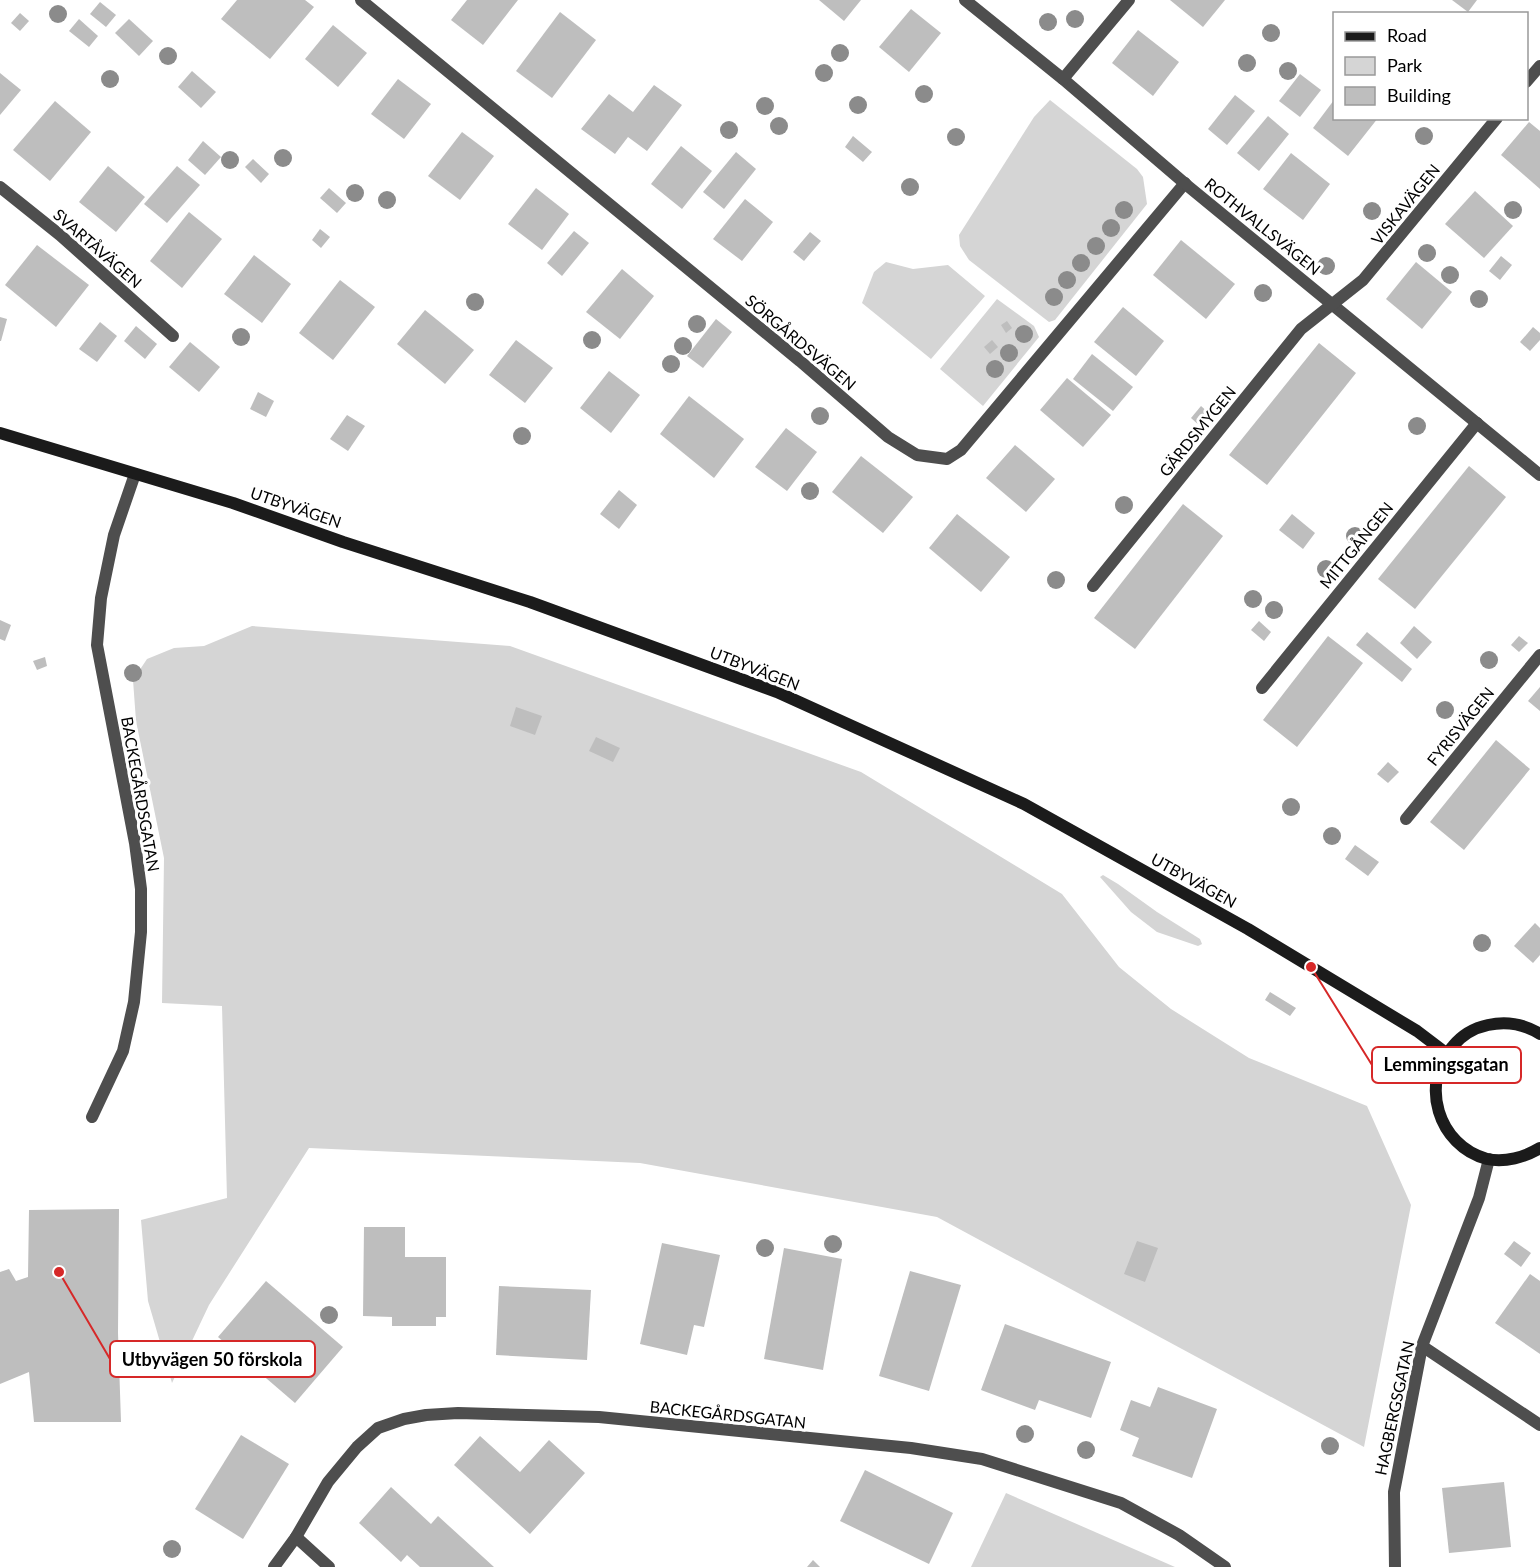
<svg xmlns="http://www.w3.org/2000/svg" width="1540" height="1567" font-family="Lato,sans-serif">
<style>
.green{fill:#d5d5d5}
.building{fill:#bebebe}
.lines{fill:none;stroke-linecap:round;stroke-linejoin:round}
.lane{stroke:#4e4e4e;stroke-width:12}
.street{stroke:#4e4e4e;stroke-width:12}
.secondary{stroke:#1b1b1b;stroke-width:12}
.tree{fill:#8b8b8b}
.labels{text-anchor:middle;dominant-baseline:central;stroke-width:6;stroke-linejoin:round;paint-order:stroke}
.street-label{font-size:16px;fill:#000;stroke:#fff}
.leader{fill:none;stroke:#d62828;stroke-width:2}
.callout-dot{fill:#d62828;stroke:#fff;stroke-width:2}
.callout{fill:#fff;stroke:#d62828;stroke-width:2}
.callout-label{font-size:18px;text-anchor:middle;font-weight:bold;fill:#000}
</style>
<rect width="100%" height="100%" fill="#fff"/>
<g class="green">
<path d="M1050 100 1137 169 1143 177 1147 204 1055 320 1049 322 969 260 960 246 959 235 1034 117Z"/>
<path d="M886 262 913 269 948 265 985 296 931 359 862 303 874 272Z"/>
<path d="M997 299 1034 326 1039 337 983 406 940 369Z"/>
<path d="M252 626 510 646 861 772 1062 894 1119 967 1171 1009 1249 1058 1367 1106 1411 1205 1364 1447 937 1217 640 1163 309 1148 209 1305 172 1383 148 1301 141 1220 227 1198 222 1006 162 1003 164 858 136 721 133 680 147 659 174 648 204 646Z"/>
<path d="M1103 875 1118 884 1157 912 1200 939 1202 944 1198 946 1157 932 1131 912 1100 877Z"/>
<path d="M1006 1493 1175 1567H971Z"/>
</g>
<g class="building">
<path d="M237 0H305L314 7 270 59 221 19Z"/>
<path d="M467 0H518L483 45 451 20Z"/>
<path d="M819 0H861L844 21Z"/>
<path d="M1170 0H1225L1203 27Z"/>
<path d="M1452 0H1477L1468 12Z"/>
<path d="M100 2 116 15 106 27 90 14Z"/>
<path d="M911 9 941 33 909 72 879 47Z"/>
<path d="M560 12 596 40 552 98 516 71Z"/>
<path d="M20 13 29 21 20 31 11 23Z"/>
<path d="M79 19 98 36 89 47 69 31Z"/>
<path d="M129 19 153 41 139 56 115 33Z"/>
<path d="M333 25 367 53 338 87 305 59Z"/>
<path d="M1138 30 1179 62 1153 96 1112 63Z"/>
<path d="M192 71 216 92 201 108 178 87Z"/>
<path d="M0 73 21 90 0 115Z"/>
<path d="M1300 74 1321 90 1300 117 1279 101Z"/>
<path d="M398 79 431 104 404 139 371 114Z"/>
<path d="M654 85 682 105 647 151 628 137 615 154 581 129 609 94 633 112Z"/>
<path d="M1235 95 1255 111 1227 145 1208 129Z"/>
<path d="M1334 100V118H1378L1348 156 1313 128Z"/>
<path d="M55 101 91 132 50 181 13 150Z"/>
<path d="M1268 116 1289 134 1259 171 1237 153Z"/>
<path d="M1529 122 1540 131V189L1501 155Z"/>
<path d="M462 132 494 156 460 200 428 176Z"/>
<path d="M853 136 872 152 863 162 845 147Z"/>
<path d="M203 141 221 157 205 175 188 160Z"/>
<path d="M681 146 712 171 682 209 651 184Z"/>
<path d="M736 152 756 169 724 209 703 192Z"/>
<path d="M1291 153 1330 184 1303 220 1263 189Z"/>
<path d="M253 159 269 174 261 183 245 167Z"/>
<path d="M108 166 145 197 116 232 79 202Z"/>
<path d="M177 166 200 185 167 223 144 204Z"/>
<path d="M329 188 346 203 337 213 320 198Z"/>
<path d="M536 188 569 214 542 250 508 224Z"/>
<path d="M1475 191 1513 226 1484 258 1445 224Z"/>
<path d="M745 199 773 222 742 261 713 239Z"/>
<path d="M189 212 222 239 182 288 150 261Z"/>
<path d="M320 229 330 237 321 248 312 240Z"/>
<path d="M574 231 589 243 562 276 547 263Z"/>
<path d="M810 232 821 241 804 261 793 252Z"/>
<path d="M1181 240 1235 284 1206 319 1153 275Z"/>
<path d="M37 245 89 285 56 327 5 285Z"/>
<path d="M254 255 291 284 262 323 224 294Z"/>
<path d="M1501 256 1512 265 1500 280 1489 271Z"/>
<path d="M1416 262 1452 292 1422 329 1386 299Z"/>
<path d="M622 269 654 296 620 339 586 312Z"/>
<path d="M340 280 375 307 333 360 299 333Z"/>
<path d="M1123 307 1164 341 1136 376 1094 342Z"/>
<path d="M425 310 474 350 445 384 397 344Z"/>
<path d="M0 317 7 319 1 341H0Z"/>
<path d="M716 319 732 332 703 368 687 356Z"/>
<path d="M1007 321 1012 328 1006 333 1001 325Z"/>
<path d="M100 322 117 336 97 362 79 349Z"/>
<path d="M136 326 157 344 145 359 124 341Z"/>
<path d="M1533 327 1540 333V340L1530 351 1520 342Z"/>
<path d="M516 340 553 368 525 403 489 375Z"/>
<path d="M992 340 998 347 990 354 984 347Z"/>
<path d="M190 342 220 367 199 392 169 367Z"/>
<path d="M1319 343 1356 373 1267 485 1229 455Z"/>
<path d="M1092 354 1133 387 1113 411 1073 379Z"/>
<path d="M609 371 640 395 611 433 580 408Z"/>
<path d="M1067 378 1111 415 1083 447 1040 410Z"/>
<path d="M258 392 274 401 266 417 250 409Z"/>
<path d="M689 396 744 439 714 478 660 434Z"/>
<path d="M1201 406 1211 415 1201 427 1191 418Z"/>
<path d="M347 415 365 426 348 451 330 439Z"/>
<path d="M786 428 817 452 787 491 755 467Z"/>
<path d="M1015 445 1055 479 1026 512 986 478Z"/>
<path d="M861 456 913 497 883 533 832 492Z"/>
<path d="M1469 466 1506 497 1415 609 1378 579Z"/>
<path d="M619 490 637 505 619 529 600 514Z"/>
<path d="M1183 504 1223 536 1135 649 1094 618Z"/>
<path d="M957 514 1010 557 981 592 929 548Z"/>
<path d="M1292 514 1315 533 1303 549 1279 530Z"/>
<path d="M0 620 11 625 5 641 0 639Z"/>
<path d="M1259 621 1271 632 1264 641 1251 630Z"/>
<path d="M1414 626 1432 642 1417 659 1400 643Z"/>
<path d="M1367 632 1412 669 1402 682 1356 645Z"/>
<path d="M1328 636 1363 663 1297 747 1263 720Z"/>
<path d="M1519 636 1528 643 1519 652 1511 645Z"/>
<path d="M45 657 47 666 37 670 33 661Z"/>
<path d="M1540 687V711L1528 701Z"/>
<path d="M516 707 542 716 535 735 510 726Z"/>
<path d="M596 737 620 748 613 762 589 751Z"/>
<path d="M1496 740 1530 769 1464 850 1430 822Z"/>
<path d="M1388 762 1399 772 1388 783 1377 774Z"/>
<path d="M1355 845 1379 862 1368 876 1345 859Z"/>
<path d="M1535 923 1540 928V955L1533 963 1514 946Z"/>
<path d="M1270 992 1296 1008 1290 1016 1265 1000Z"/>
<path d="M119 1209 118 1333 121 1422H34L29 1372 0 1384V1272L9 1269 16 1281 28 1277 29 1210Z"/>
<path d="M364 1227H405V1257H446V1317H436V1326H392V1317L363 1316Z"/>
<path d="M1137 1241 1158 1248 1145 1282 1124 1274Z"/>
<path d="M1514 1241 1531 1253 1521 1267 1504 1254Z"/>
<path d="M662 1243 720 1255 704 1327 694 1325 687 1355 640 1344Z"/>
<path d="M784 1248 842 1259 823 1370 764 1359Z"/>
<path d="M910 1271 961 1285 929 1391 879 1376Z"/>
<path d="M1530 1274 1540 1281V1354L1495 1323Z"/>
<path d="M266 1281 343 1347 295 1403 218 1337Z"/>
<path d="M499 1286 591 1290 587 1360 496 1355Z"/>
<path d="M1005 1324 1111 1362 1091 1418 1039 1400 1035 1410 981 1390Z"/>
<path d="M1158 1387 1217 1409 1192 1478 1132 1456 1139 1438 1120 1430 1131 1400 1150 1407Z"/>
<path d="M241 1435 289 1464 243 1539 195 1509Z"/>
<path d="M480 1436 520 1472 549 1440 585 1473 530 1534 454 1465Z"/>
<path d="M865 1470 953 1513 929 1564 840 1521Z"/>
<path d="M1504 1482 1511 1547 1449 1553 1442 1488Z"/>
<path d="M391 1487 431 1524 438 1516 494 1567H420L407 1555 401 1562 359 1523Z"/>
<path d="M813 1560 820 1567H807Z"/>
</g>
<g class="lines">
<path class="lane" d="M92 1117 123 1051 134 1002 141 932V889L135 843 97 645 101 598 114 535 135 474"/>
<g class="street">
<path d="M361 0 800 361 888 437 917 455 947 459 961 450 1185 183"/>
<path d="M965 0 1063 79 1189 187 1540 475"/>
<path d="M1063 79 1129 0"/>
<path d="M1526 82 1540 66"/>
<path d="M0 187 60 235 173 336"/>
<path d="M1093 586 1301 329 1363 280 1497 118"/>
<path d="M1262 688 1477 423"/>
<path d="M1406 819 1540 655"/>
<path d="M1422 1346 1540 1425"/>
<path d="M296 1537 329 1567"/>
<path d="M274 1567 296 1537 328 1482 357 1447 378 1428 404 1419 426 1415 458 1413 599 1417 911 1448 982 1459 1121 1503 1179 1535 1225 1567"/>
<path d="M1395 1567 1394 1492 1422 1346 1479 1198 1489 1159"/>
</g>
<g class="secondary">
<path d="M0 433 233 503 343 542 530 602 777 692 1024 804 1248 929 1417 1031 1446 1053"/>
<path d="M1540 1034C1524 1024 1506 1021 1488 1025 1474 1028 1462 1035 1453 1046 1419 1083 1438 1146 1487 1159 1505 1163 1525 1157 1540 1148"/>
</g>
</g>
<g class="tree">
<circle cx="58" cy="14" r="9"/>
<circle cx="1075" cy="19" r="9"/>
<circle cx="1048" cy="22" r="9"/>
<circle cx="1271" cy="33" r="9"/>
<circle cx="840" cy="53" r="9"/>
<circle cx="168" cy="56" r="9"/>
<circle cx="1247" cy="63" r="9"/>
<circle cx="1288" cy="71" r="9"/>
<circle cx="824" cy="73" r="9"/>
<circle cx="110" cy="79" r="9"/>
<circle cx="924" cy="94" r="9"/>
<circle cx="858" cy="105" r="9"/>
<circle cx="765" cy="106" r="9"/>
<circle cx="779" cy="126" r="9"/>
<circle cx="729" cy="130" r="9"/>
<circle cx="1424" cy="136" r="9"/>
<circle cx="956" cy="137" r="9"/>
<circle cx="283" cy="158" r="9"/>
<circle cx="230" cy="160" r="9"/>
<circle cx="910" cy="187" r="9"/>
<circle cx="355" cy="193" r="9"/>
<circle cx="387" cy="200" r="9"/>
<circle cx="1124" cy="210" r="9"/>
<circle cx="1513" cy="210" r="9"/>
<circle cx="1372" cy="211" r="9"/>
<circle cx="1111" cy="228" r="9"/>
<circle cx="1096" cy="246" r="9"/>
<circle cx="1427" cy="253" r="9"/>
<circle cx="1081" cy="263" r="9"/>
<circle cx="1326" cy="266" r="9"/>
<circle cx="1450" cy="275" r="9"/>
<circle cx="1067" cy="280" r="9"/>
<circle cx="1263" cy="293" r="9"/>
<circle cx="1054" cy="297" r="9"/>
<circle cx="1479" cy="299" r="9"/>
<circle cx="475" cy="302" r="9"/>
<circle cx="697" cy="324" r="9"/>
<circle cx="1024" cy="334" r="9"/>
<circle cx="241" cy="337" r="9"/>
<circle cx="592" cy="340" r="9"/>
<circle cx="683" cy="346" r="9"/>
<circle cx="1009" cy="353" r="9"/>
<circle cx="671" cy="364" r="9"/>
<circle cx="995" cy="369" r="9"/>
<circle cx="820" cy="416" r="9"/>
<circle cx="1417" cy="426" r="9"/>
<circle cx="522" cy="436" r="9"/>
<circle cx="810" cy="491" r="9"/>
<circle cx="1124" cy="505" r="9"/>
<circle cx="1355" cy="536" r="9"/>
<circle cx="1326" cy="569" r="9"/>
<circle cx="1056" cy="580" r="9"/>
<circle cx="1253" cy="599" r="9"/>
<circle cx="1274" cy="610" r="9"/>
<circle cx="1489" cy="660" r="9"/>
<circle cx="133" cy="673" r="9"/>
<circle cx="1445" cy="710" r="9"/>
<circle cx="1291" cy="807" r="9"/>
<circle cx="1332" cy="836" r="9"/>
<circle cx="1482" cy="943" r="9"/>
<circle cx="833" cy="1244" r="9"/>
<circle cx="765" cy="1248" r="9"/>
<circle cx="329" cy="1315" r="9"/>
<circle cx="1025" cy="1434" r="9"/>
<circle cx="1330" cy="1446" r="9"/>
<circle cx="1086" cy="1450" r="9"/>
<circle cx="172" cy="1549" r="9"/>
</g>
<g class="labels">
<g class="street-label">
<text transform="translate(1405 204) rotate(-51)">VISKAVÄGEN</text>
<text transform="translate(1263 226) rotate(39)">ROTHVALLSVÄGEN</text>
<text transform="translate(98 248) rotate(41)">SVARTÅVÄGEN</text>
<text transform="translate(801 342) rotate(40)">SÖRGÅRDSVÄGEN</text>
<text transform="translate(1197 431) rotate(-51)">GÄRDSMYGEN</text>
<text transform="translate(296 507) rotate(19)">UTBYVÄGEN</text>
<text transform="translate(1356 545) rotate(-51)">MITTGÅNGEN</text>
<text transform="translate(755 668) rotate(21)">UTBYVÄGEN</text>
<text transform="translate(1460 726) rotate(-51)">FYRISVÄGEN</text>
<text transform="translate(141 794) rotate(80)">BACKEGÅRDSGATAN</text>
<text transform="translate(1194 880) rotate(29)">UTBYVÄGEN</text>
<text transform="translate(1394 1408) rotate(-78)">HAGBERGSGATAN</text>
<text transform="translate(728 1414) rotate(6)">BACKEGÅRDSGATAN</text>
</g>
</g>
<path class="leader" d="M1311 967L1372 1065M59 1272L110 1359"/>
<g class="callout-dot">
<circle cx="1311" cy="967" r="6"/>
<circle cx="59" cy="1272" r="6"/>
</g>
<g class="callout">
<rect x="1372" y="1047" width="149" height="36" rx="6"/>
<rect x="110" y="1341" width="205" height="36" rx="6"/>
</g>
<g class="callout-label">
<text x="1446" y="1071">Lemmingsgatan</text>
<text x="212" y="1366">Utbyvägen 50 förskola</text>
</g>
<rect x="1333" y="12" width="195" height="108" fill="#ffffff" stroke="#999999" stroke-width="1.5"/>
<rect x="1345" y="32" width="30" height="9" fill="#1b1b1b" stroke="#999999" stroke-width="1.5"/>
<text x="1387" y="42" font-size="18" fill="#000000">Road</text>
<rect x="1345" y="57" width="30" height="18" fill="#d5d5d5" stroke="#999999" stroke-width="1.5"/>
<text x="1387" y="72" font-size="18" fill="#000000">Park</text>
<rect x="1345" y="87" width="30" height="18" fill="#bebebe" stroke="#999999" stroke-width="1.5"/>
<text x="1387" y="102" font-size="18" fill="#000000">Building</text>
</svg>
